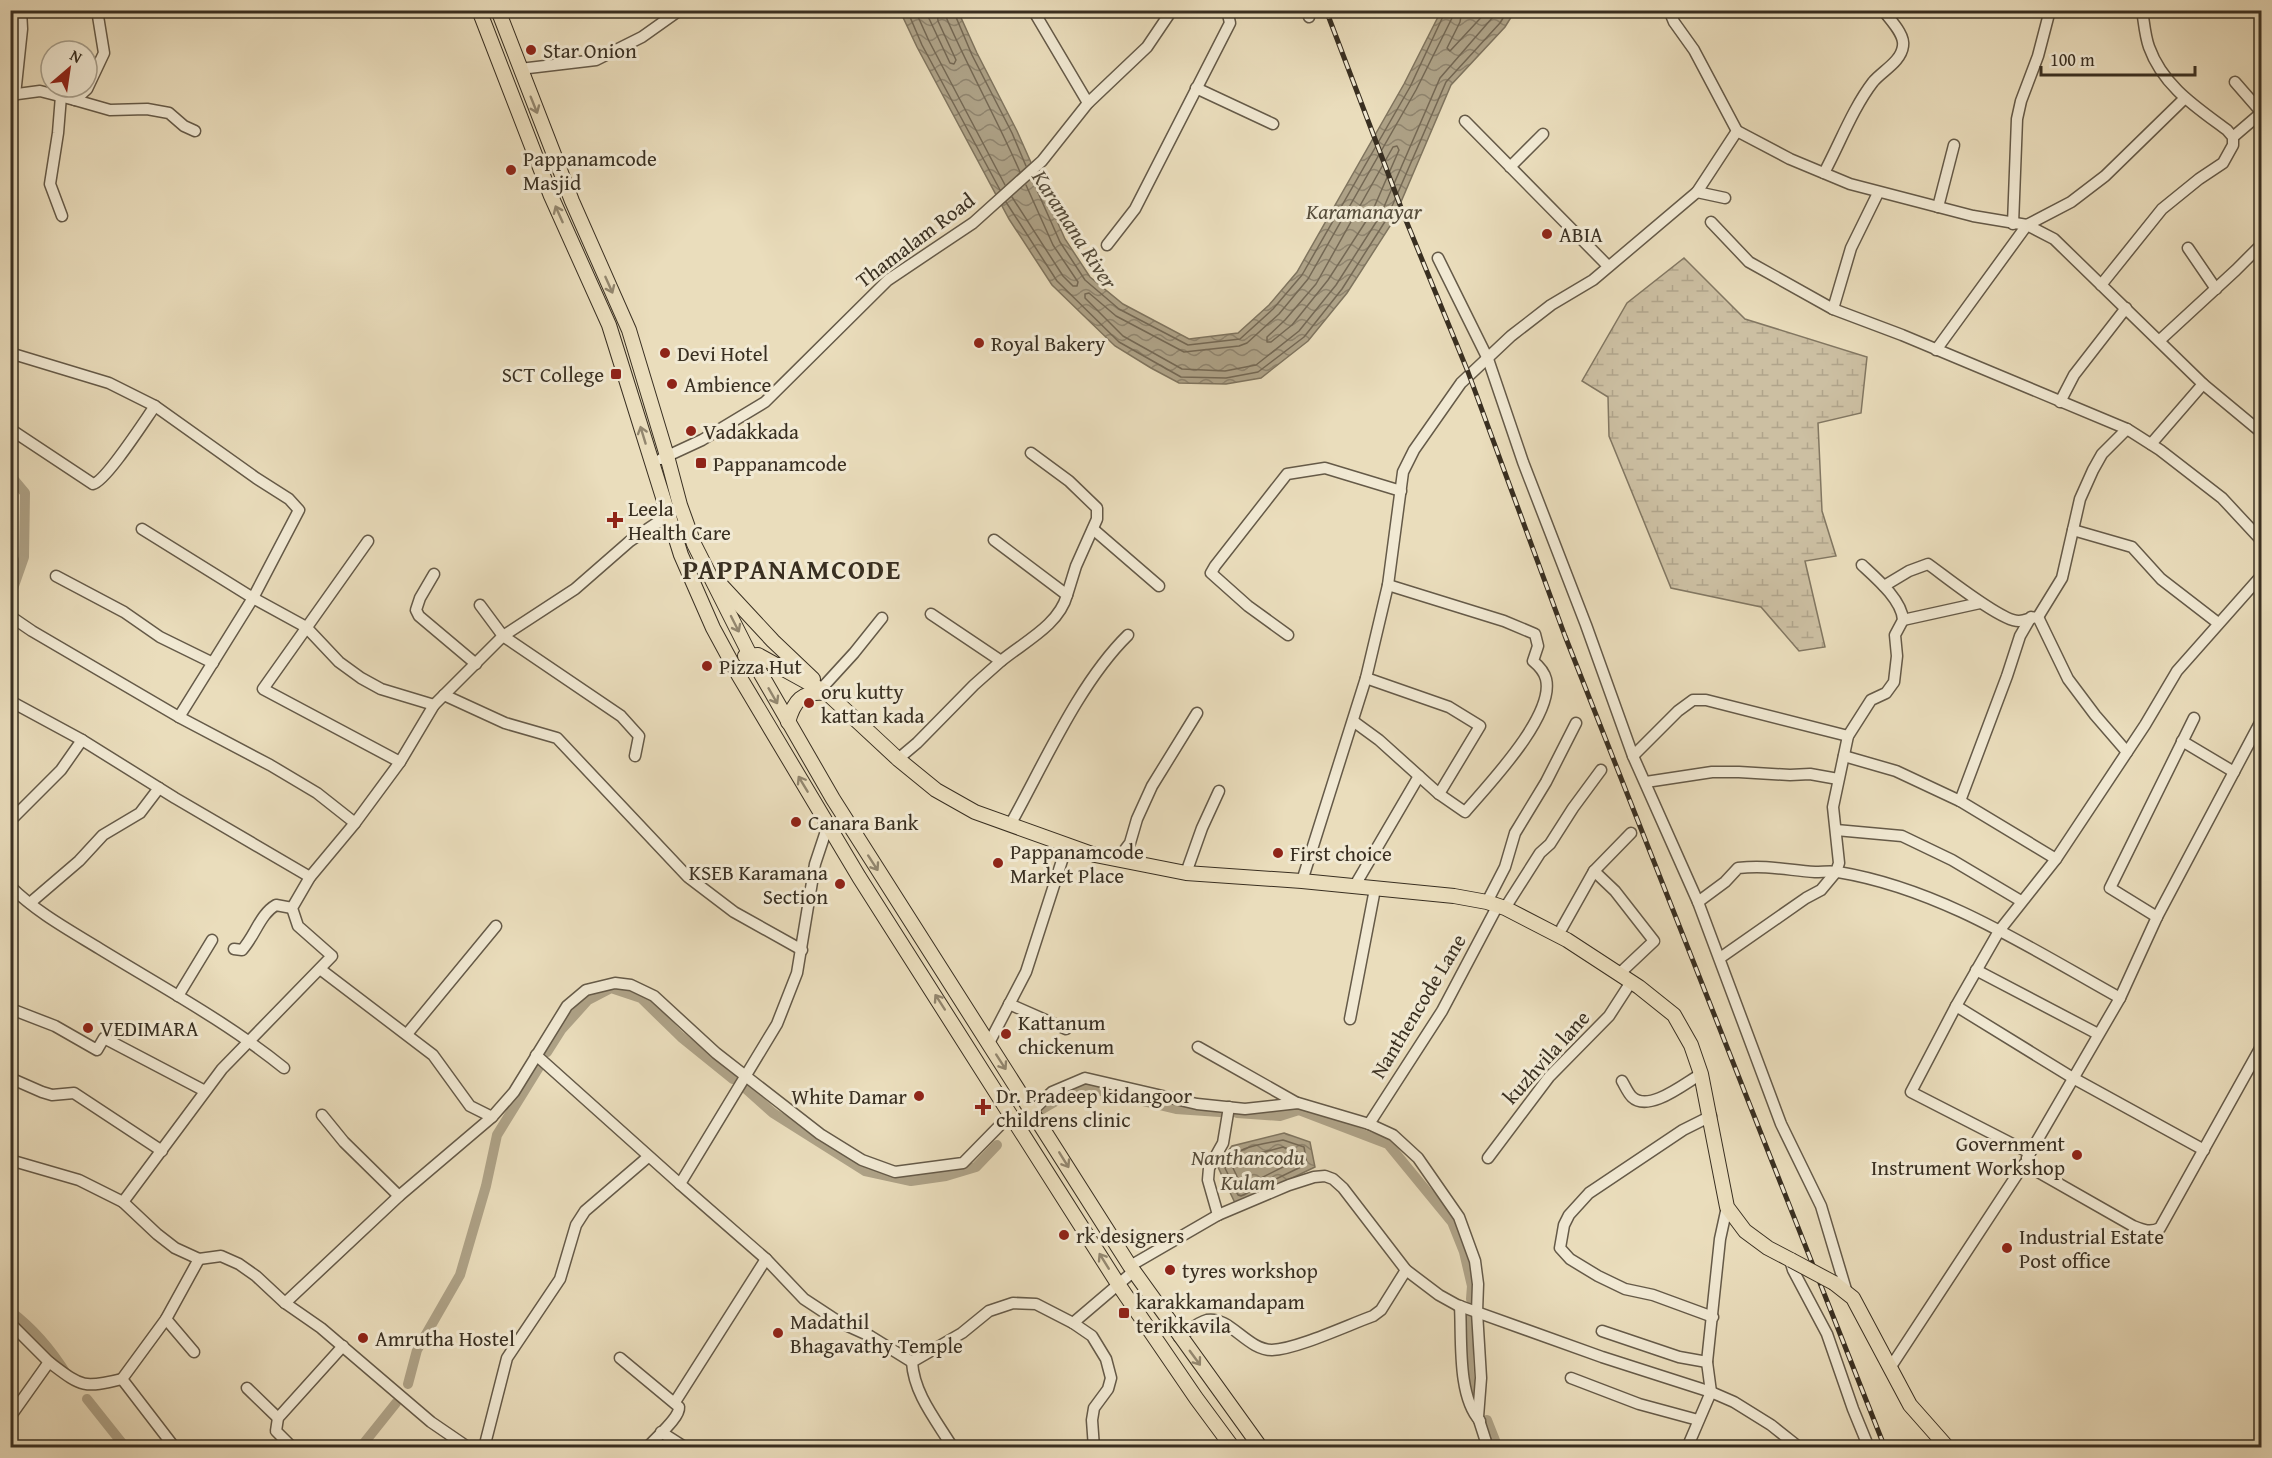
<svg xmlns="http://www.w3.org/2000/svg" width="2272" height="1458" font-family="'Gentium Book Plus',serif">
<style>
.wetland{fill:url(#wetland-marsh);stroke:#827762;stroke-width:1.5}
.water{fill:url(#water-waves);stroke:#7f745e;stroke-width:1.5}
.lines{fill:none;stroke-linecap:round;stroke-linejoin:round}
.shore{stroke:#746854;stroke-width:1.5}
.canal{stroke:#aea287;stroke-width:10}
.minor-casing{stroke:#655a48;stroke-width:13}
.major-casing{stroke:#392f21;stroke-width:16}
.minor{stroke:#f1e9d3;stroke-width:10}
.major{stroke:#eaddbc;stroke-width:14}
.rail-casing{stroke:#392f21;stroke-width:5}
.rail{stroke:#f1e9d3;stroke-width:3;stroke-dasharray:9;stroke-linecap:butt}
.major-bridge-casing{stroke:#392f21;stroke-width:16;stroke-linecap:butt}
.major-bridge{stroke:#eaddbc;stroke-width:14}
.oneway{stroke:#92866e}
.poi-dot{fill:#8f2418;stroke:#f1e9d3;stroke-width:2}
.labels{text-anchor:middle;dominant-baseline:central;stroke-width:6;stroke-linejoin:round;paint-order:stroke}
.poi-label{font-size:21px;fill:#392f21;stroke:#f1e9d3;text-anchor:start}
.street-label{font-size:21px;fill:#392f21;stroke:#f1e9d3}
.water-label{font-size:22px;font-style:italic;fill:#564c3a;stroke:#f1e9d3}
.district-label{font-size:27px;font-weight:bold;letter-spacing:1.5px;fill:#392f21;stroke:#f1e9d3}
</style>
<defs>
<pattern id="wetland-marsh" width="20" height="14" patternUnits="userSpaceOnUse" patternTransform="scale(1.5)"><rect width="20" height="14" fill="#ccbfa2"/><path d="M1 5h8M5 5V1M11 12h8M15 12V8" fill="none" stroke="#b0a48b"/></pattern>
<pattern id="water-waves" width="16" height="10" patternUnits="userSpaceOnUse" patternTransform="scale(1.5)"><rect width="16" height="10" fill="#aea287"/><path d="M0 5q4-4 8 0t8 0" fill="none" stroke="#8f846e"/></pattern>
</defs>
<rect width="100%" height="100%" fill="#eaddbc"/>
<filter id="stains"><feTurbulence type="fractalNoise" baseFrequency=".00333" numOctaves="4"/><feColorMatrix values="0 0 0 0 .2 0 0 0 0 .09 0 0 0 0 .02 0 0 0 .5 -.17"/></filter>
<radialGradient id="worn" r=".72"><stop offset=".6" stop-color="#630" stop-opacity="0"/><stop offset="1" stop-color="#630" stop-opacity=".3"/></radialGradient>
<path class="wetland" d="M1684 258 1745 319 1867 357 1861 413 1818 423 1822 511 1836 556 1805 561 1825 647 1799 651 1761 607 1671 588 1609 436 1608 397 1582 381 1627 303Z"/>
<g class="water">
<path d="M900 11H958L977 53 1017 131 1065 239 1090 277 1123 304 1189 339 1238 333 1269 305 1297 272 1404 84 1441 11H1515L1505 27 1451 85 1392 223 1347 293 1308 341 1261 378 1226 384 1179 383 1151 368 1115 346 1052 285 1009 219 917 47Z"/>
<path d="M1284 1133 1310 1142 1315 1167 1236 1205 1217 1165 1232 1146Z"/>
</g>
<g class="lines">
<g class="shore">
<path d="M907 10 922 45 1000 190"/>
<path d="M915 10 929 41 1005 185"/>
<path d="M925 10 950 63 954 64 956 60 938 21 937 10"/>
<path d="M946 10V17C969 70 997 119 1020 172"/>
<path d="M953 10 972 55 1012 133 1026 166"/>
<path d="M1453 10 1452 18 1416 90 1308 279 1279 314 1247 343 1239 346 1184 352 1116 316 1089 293 1085 294V298L1123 336 1182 369 1225 371 1256 365 1299 331 1336 285 1380 216 1440 78 1499 10"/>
<path d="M1462 10 1460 22 1447 48 1450 51 1488 10"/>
<path d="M1397 146 1399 150 1372 212 1328 280 1292 325 1271 342H1267V337L1285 320 1316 284 1393 147Z"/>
<path d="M1032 179 1060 242 1085 280 1119 309 1188 345 1240 339 1273 309 1302 275 1410 87 1446 10"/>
<path d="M1012 197 1063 276 1073 286H1077L1078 282 1053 245 1026 185"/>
<path d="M1006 202 1057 281 1119 342 1181 377 1226 378 1258 372 1304 337 1342 289 1386 220 1446 82 1500 23 1508 10"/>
<path d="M1283 1140 1304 1147 1307 1164 1241 1196 1238 1195 1225 1168C1231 1146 1263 1144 1283 1140Z"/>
<path d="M1283 1147 1297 1152 1299 1159 1245 1186 1241 1185 1233 1168 1241 1158Z"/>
</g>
<g class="canal">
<path d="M10 475 25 493 24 557 10 597"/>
<path d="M547 1052 561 1030 588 1000 611 988 641 998 681 1037 733 1079"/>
<path d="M745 1088 773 1113 865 1171 911 1181 946 1176 976 1167 997 1145"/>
<path d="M1039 1111 1075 1090H1096L1176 1109 1220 1112"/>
<path d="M1237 1113 1280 1116 1299 1110 1388 1144 1452 1222 1464 1252 1472 1286 1471 1299"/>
<path d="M10 1311C34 1329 51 1349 67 1375"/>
<path d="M1467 1317 1469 1374 1473 1403"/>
<path d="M408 1384 417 1350 460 1275 486 1186 497 1135 539 1067"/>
<path d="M87 1399 126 1448"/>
<path d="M1487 1420 1498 1448"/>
<path d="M360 1448 396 1403"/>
</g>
<g class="minor-casing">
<g id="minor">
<path d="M1033 10 1088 103"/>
<path d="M1307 10 1309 17"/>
<path d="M1669 10 1674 22 1694 50 1737 131"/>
<path d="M520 69 596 60 642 37 680 10"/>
<path d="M2235 82 2262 113"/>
<path d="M1196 88 1273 124"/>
<path d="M10 95 40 91 75 100 87 89 104 53 97 10"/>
<path d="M15 95 22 29 21 10"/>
<path d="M61 96 58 133 50 184 62 216"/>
<path d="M75 100 110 110 147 109 169 113 184 126 195 131"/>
<path d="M1465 121 1608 266"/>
<path d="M2233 137 2261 113"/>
<path d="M1510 167 1543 134"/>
<path d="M1824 173C1840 143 1853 108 1873 82 1882 71 1901 62 1903 46 1905 34 1890 20 1883 10"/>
<path d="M1697 192 1725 198"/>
<path d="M1938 207 1954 145"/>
<path d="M1711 222 1749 262 1833 309 1902 335 2127 429 2160 450 2222 498 2262 541"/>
<path d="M2013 224 2017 119 2021 101 2038 56 2050 10"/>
<path d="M1107 245 1135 209 1230 23 1227 10"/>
<path d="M2188 248 2216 289"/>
<path d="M1438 258 1488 359 1523 462 1586 625 1633 756 1698 902 1781 1124 1821 1206 1847 1293"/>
<path d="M2101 285 2162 209 2199 179 2223 163 2233 145V137L2227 130C2196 107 2163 86 2149 47 2145 36 2144 22 2142 10"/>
<path d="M1833 309 1851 248 1878 193"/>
<path d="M2160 340 2236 270 2262 244"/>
<path d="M1936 350 2027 225 2071 202 2105 176 2184 99"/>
<path d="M10 353 109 383 155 406 256 478 289 499 299 510 253 598 142 529"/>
<path d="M2060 402 2074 375 2126 308"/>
<path d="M10 429 93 484C106 481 145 420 155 406"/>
<path d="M2151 444 2203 384"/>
<path d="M1031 453 1069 481 1097 508V519L1076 566 1067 595"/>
<path d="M661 459 702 440 765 402 888 280 973 223 1042 161 1088 103 1147 47 1172 10"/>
<path d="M1093 529 1159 586"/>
<path d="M2073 530 2132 547 2161 579 2218 623"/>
<path d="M994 540 1067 595C1059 625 1024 642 1001 661"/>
<path d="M368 541 263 689 400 762"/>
<path d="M434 574 420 598 416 610 419 616 476 664"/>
<path d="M56 576 124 612 160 637 213 663"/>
<path d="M1884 586 1909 571 1928 564C1945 576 2002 622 2019 621 2026 621 2031 617 2038 617L2062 578 2080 499 2093 470 2102 454 2127 429"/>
<path d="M480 605 503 636 621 716 639 736 635 756"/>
<path d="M10 616 32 631 179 717 270 765 317 793 355 823"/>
<path d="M2038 617 2068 679 2095 715 2127 752"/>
<path d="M1903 620 1980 603"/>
<path d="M1288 635 1248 606 1211 573 1215 566 1287 474 1325 468 1401 491"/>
<path d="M1366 678 1449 707 1480 726 1439 794"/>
<path d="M822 688 854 653 882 618"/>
<path d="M444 695 505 723 557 738 688 877 734 912 802 950"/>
<path d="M10 701 82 740"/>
<path d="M179 717 253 598 306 627 339 662 361 678 381 689 434 705"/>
<path d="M1353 721 1379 740 1439 794 1465 812C1487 786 1555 716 1546 679 1544 671 1539 666 1533 661L1538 646 1535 634 1504 621 1388 585"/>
<path d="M2182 741 2234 772"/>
<path d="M1633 756 1678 711 1693 700H1706L1848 736"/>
<path d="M1844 756 1896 771 1960 801 2056 859"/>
<path d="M898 759 917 743 974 685 1001 661 931 614"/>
<path d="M1646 782 1712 772H1739L1790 775 1810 774 1838 779"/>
<path d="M1960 801 2007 676 2020 636 2031 617"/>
<path d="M10 821 61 770 82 740 175 798 310 877"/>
<path d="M828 825 815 864 797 973 777 1024 680 1184 766 1259 804 1299 839 1322 870 1336 912 1362"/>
<path d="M1010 825C1044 764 1079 683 1128 635"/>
<path d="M1836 830 1902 836 1952 860 2021 901"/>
<path d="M1122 860 1124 851 1130 843 1137 819 1152 786 1197 713"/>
<path d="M1594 871 1615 891 1654 941 1619 974"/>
<path d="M1186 873 1202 828 1219 791"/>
<path d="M1302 881 1366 678 1388 585 1403 472 1414 450 1461 383 1511 336 1551 305 1593 280 1697 192 1737 131 1790 159 1850 184 1973 216 2027 225 2054 239 2203 384 2262 433"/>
<path d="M10 886C36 912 69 930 100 949 162 987 227 1022 284 1068"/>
<path d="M1354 887 1419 776"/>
<path d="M1487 902 1505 867 1515 833 1546 782 1576 723"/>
<path d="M1698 902 1725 882 1738 868C1768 865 1787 870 1815 872 1823 872 1831 871 1838 872 1941 889 2030 948 2120 998"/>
<path d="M30 903 79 861 103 835 140 813 159 788"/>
<path d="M1505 908 1540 853 1550 844 1573 808 1601 770"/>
<path d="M2157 917 2110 888 2194 718"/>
<path d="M1562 928 1594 871 1631 833"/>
<path d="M234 949 242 950C255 936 260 914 276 905L292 908"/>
<path d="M1720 958 1806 898 1821 890 1836 872 1839 863 1833 807 1848 736 1871 700 1886 693 1894 682 1897 656 1895 635 1903 620C1902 600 1876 578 1862 565"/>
<path d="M320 969 433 1055 470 1106 492 1117 514 1092 567 1006 586 990 615 983 631 985 654 996 716 1053 820 1134 862 1160 895 1172 963 1163 1011 1114"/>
<path d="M1976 970 2098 1034"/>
<path d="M178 996 212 940"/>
<path d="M1009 1004 1066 1029"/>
<path d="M1956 1006 2073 1078 2204 1150"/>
<path d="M11 1009 55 1026 97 1050 104 1038 205 1091"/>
<path d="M1350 1019 1375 889"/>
<path d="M407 1034 496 926"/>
<path d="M989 1043 1026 972 1067 845"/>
<path d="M1198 1047 1297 1103"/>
<path d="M536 1055 680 1184"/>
<path d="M10 1078 42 1092 52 1095 74 1093 162 1151"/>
<path d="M1622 1081C1625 1086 1628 1093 1632 1097 1649 1113 1685 1083 1701 1074"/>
<path d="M1032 1111 1052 1092 1085 1078 1197 1104 1245 1109 1298 1103 1369 1124 1393 1135 1418 1158 1459 1217 1475 1261 1478 1284 1477 1312 1481 1378 1478 1417 1488 1448"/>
<path d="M322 1115 344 1142 399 1196"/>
<path d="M1711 1116 1683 1130 1589 1193 1569 1215 1564 1225 1560 1248 1570 1259 1598 1276 1625 1289 1653 1295 1713 1317"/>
<path d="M1369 1124 1442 1011 1498 905"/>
<path d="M2030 1153 1911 1092 1956 1006 1999 931 2056 859 2145 725 2177 671 2262 575"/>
<path d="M1488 1158 1549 1077 1609 1016 1631 982"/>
<path d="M2027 1158 2120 998 2157 917 2262 719"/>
<path d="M10 1160 79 1180 123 1202 222 1069 332 956 298 926 292 908 310 877 355 823 400 762 434 705 503 636 575 589 630 541 667 516"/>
<path d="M123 1202 157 1234 175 1248 199 1259 221 1256 239 1264 256 1276 285 1303 321 1328 431 1422 469 1448"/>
<path d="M1218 1215 1208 1180 1209 1168 1223 1143 1229 1107"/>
<path d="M1790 1260 1793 1270 1827 1334 1853 1409 1869 1448"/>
<path d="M1130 1266 1218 1215 1289 1185 1314 1177 1325 1176 1333 1179 1343 1188 1406 1270 1439 1295 1457 1305 1602 1357 1711 1392 1734 1402 1771 1425 1800 1448"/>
<path d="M285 1303 399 1196 492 1117"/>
<path d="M1460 1306C1462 1338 1457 1396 1480 1421"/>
<path d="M166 1319 194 1352"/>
<path d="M10 1323 49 1362"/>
<path d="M1602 1331 1679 1357 1707 1362"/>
<path d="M1179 1337C1187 1332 1198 1322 1207 1320 1230 1316 1247 1350 1272 1350 1297 1349 1348 1325 1373 1316L1381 1310 1406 1270"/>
<path d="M620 1358 679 1407C680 1418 655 1438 647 1448"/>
<path d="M1890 1368 2024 1164 2133 1226C2143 1230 2150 1233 2160 1228L2262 1045"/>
<path d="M1571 1378 1639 1404 1698 1420"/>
<path d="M247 1388 278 1418"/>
<path d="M675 1402 766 1259"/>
<path d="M10 1417 49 1362C81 1386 82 1389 122 1379"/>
<path d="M661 1432 686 1448"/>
<path d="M175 1448 122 1379 166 1319 199 1259"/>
<path d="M293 1448 276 1431 278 1418 343 1346"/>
<path d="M484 1448 507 1358 560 1279 576 1225 585 1211 648 1157"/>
<path d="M953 1448C936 1420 914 1394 912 1362L962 1333 989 1311 1013 1303 1036 1304 1073 1323"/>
<path d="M1094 1448 1092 1420 1094 1408 1108 1389 1111 1378 1106 1359 1092 1336 1073 1323 1134 1271"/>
<path d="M1687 1448 1711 1392 1707 1362 1720 1239 1727 1207"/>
</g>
</g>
<g class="major-casing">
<g id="major">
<path d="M479 10 551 196 609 325 681 555 713 628 739 676 859 877 1118 1284 1196 1398 1233 1448"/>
<path d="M498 10 572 201 629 330 667 456 680 505 694 544 750 655 833 799 1130 1266 1261 1448"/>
<path d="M721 585 773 641 813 679"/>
<path d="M745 656 758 655 827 693 898 759 936 790 975 812 1095 855 1186 873 1302 881 1454 896 1487 902 1505 908 1567 940 1639 987 1674 1015 1691 1045 1701 1074 1727 1207 1745 1231 1768 1248 1791 1260"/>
<path d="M788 722C794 701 802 691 825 693"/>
<path d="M1834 1283 1853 1298 1910 1405 1948 1448"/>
</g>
</g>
<use href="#minor" class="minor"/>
<use href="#major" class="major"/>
<g class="rail-casing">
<path id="rail" d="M1326 10 1405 218 1468 372 1565 636 1885 1448"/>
</g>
<use href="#rail" class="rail"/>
<g class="major-bridge-casing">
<path id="major-bridge" d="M1791 1260 1834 1283"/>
</g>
<use href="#major-bridge" class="major-bridge"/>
</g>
<defs><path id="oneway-shaft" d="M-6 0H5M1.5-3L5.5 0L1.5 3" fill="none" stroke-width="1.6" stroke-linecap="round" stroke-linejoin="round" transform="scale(1.5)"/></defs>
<g class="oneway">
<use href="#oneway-shaft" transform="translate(534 105) rotate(68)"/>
<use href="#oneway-shaft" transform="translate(559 214) rotate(-114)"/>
<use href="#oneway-shaft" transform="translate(609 285) rotate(66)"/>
<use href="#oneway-shaft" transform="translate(643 435) rotate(-107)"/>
<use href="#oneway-shaft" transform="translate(735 624) rotate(63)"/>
<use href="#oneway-shaft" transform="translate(773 696) rotate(60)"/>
<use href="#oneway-shaft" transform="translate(803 784) rotate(-121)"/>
<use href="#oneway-shaft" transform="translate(873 863) rotate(57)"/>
<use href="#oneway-shaft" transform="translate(940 1002) rotate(-123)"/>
<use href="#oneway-shaft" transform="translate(1001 1062) rotate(57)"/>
<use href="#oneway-shaft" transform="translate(1064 1160) rotate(58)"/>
<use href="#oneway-shaft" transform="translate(1104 1261) rotate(-122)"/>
<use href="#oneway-shaft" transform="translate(1195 1358) rotate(54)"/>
</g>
<g class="poi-dot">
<circle cx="531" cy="50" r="6"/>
<circle cx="511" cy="170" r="6"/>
<circle cx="1547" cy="234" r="6"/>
<circle cx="979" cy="343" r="6"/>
<circle cx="665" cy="353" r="6"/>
<rect x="610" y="368" width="12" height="12" rx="3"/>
<circle cx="672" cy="384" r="6"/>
<circle cx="691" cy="431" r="6"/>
<rect x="695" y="457" width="12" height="12" rx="3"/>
<path d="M612 511h6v6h6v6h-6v6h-6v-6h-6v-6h6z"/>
<circle cx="707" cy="666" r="6"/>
<circle cx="809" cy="703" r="6"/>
<circle cx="796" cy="822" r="6"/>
<circle cx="1278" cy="853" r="6"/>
<circle cx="998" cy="863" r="6"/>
<circle cx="840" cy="884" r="6"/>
<circle cx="88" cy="1028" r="6"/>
<circle cx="1006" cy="1034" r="6"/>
<circle cx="919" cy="1096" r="6"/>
<path d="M980 1098h6v6h6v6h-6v6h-6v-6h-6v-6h6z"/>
<circle cx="2077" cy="1155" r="6"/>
<circle cx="1064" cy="1235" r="6"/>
<circle cx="2007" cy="1248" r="6"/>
<circle cx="1170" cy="1270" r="6"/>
<rect x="1118" y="1307" width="12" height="12" rx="3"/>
<circle cx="778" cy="1333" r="6"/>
<circle cx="363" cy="1338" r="6"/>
</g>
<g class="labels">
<g class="poi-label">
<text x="543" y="50">Star Onion</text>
<text x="523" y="158">Pappanamcode<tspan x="523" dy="24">Masjid</tspan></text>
<text x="1559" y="234">ABIA</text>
<text x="991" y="343">Royal Bakery</text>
<text x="677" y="353">Devi Hotel</text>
<text x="604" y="374" text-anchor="end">SCT College</text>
<text x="684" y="384">Ambience</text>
<text x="703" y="431">Vadakkada</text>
<text x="713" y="463">Pappanamcode</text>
<text x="628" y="508">Leela<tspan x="628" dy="24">Health Care</tspan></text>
<text x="719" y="666">Pizza Hut</text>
<text x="821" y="691">oru kutty<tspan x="821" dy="24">kattan kada</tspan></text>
<text x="808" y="822">Canara Bank</text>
<text x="1010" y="851">Pappanamcode<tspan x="1010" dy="24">Market Place</tspan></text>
<text x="1290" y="853">First choice</text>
<text x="828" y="872" text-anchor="end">KSEB Karamana<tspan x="828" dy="24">Section</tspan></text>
<text x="1018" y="1022">Kattanum<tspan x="1018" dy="24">chickenum</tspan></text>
<text x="100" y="1028">VEDIMARA</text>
<text x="996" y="1095">Dr. Pradeep kidangoor<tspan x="996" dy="24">childrens clinic</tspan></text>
<text x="907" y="1096" text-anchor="end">White Damar</text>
<text x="2065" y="1143" text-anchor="end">Government<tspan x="2065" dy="24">Instrument Workshop</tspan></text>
<text x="1076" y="1235">rk designers</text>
<text x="2019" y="1236">Industrial Estate<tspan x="2019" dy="24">Post office</tspan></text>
<text x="1182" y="1270">tyres workshop</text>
<text x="1136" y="1301">karakkamandapam<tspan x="1136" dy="24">terikkavila</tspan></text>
<text x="790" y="1321">Madathil<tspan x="790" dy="24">Bhagavathy Temple</tspan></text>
<text x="375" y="1338">Amrutha Hostel</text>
</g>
<g class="street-label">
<text transform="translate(915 240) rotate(-37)">Thamalam Road</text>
<text transform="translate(1418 1006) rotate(-59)">Nanthencode Lane</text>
<text transform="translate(1546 1057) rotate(-48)">kuzhvila lane</text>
</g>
<g class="water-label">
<text x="1364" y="211">Karamanayar</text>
<text transform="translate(1075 229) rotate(57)">Karamana River</text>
<text x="1248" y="1157">Nanthancodu<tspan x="1248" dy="25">Kulam</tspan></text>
</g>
<g class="district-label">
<text x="792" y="569">PAPPANAMCODE</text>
</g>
</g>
<rect width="2272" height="1458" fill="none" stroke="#eaddbc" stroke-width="36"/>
<rect x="12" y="12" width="2248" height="1434" fill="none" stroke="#392f21" stroke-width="3"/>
<rect x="18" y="18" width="2236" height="1422" fill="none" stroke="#392f21" stroke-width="1.5"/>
<g transform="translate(69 69) rotate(29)"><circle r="28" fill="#f1e9d3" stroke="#a79f8c" stroke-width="1.5"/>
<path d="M0-4.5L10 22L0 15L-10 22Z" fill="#8f2418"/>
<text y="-9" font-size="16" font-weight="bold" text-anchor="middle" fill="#392f21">N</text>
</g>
<path d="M2041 66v9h154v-9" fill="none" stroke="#392f21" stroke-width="3"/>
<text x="2050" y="66" font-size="18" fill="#392f21" stroke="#f1e9d3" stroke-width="4.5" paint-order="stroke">100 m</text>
<rect width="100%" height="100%" filter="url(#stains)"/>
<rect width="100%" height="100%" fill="url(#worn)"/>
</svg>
